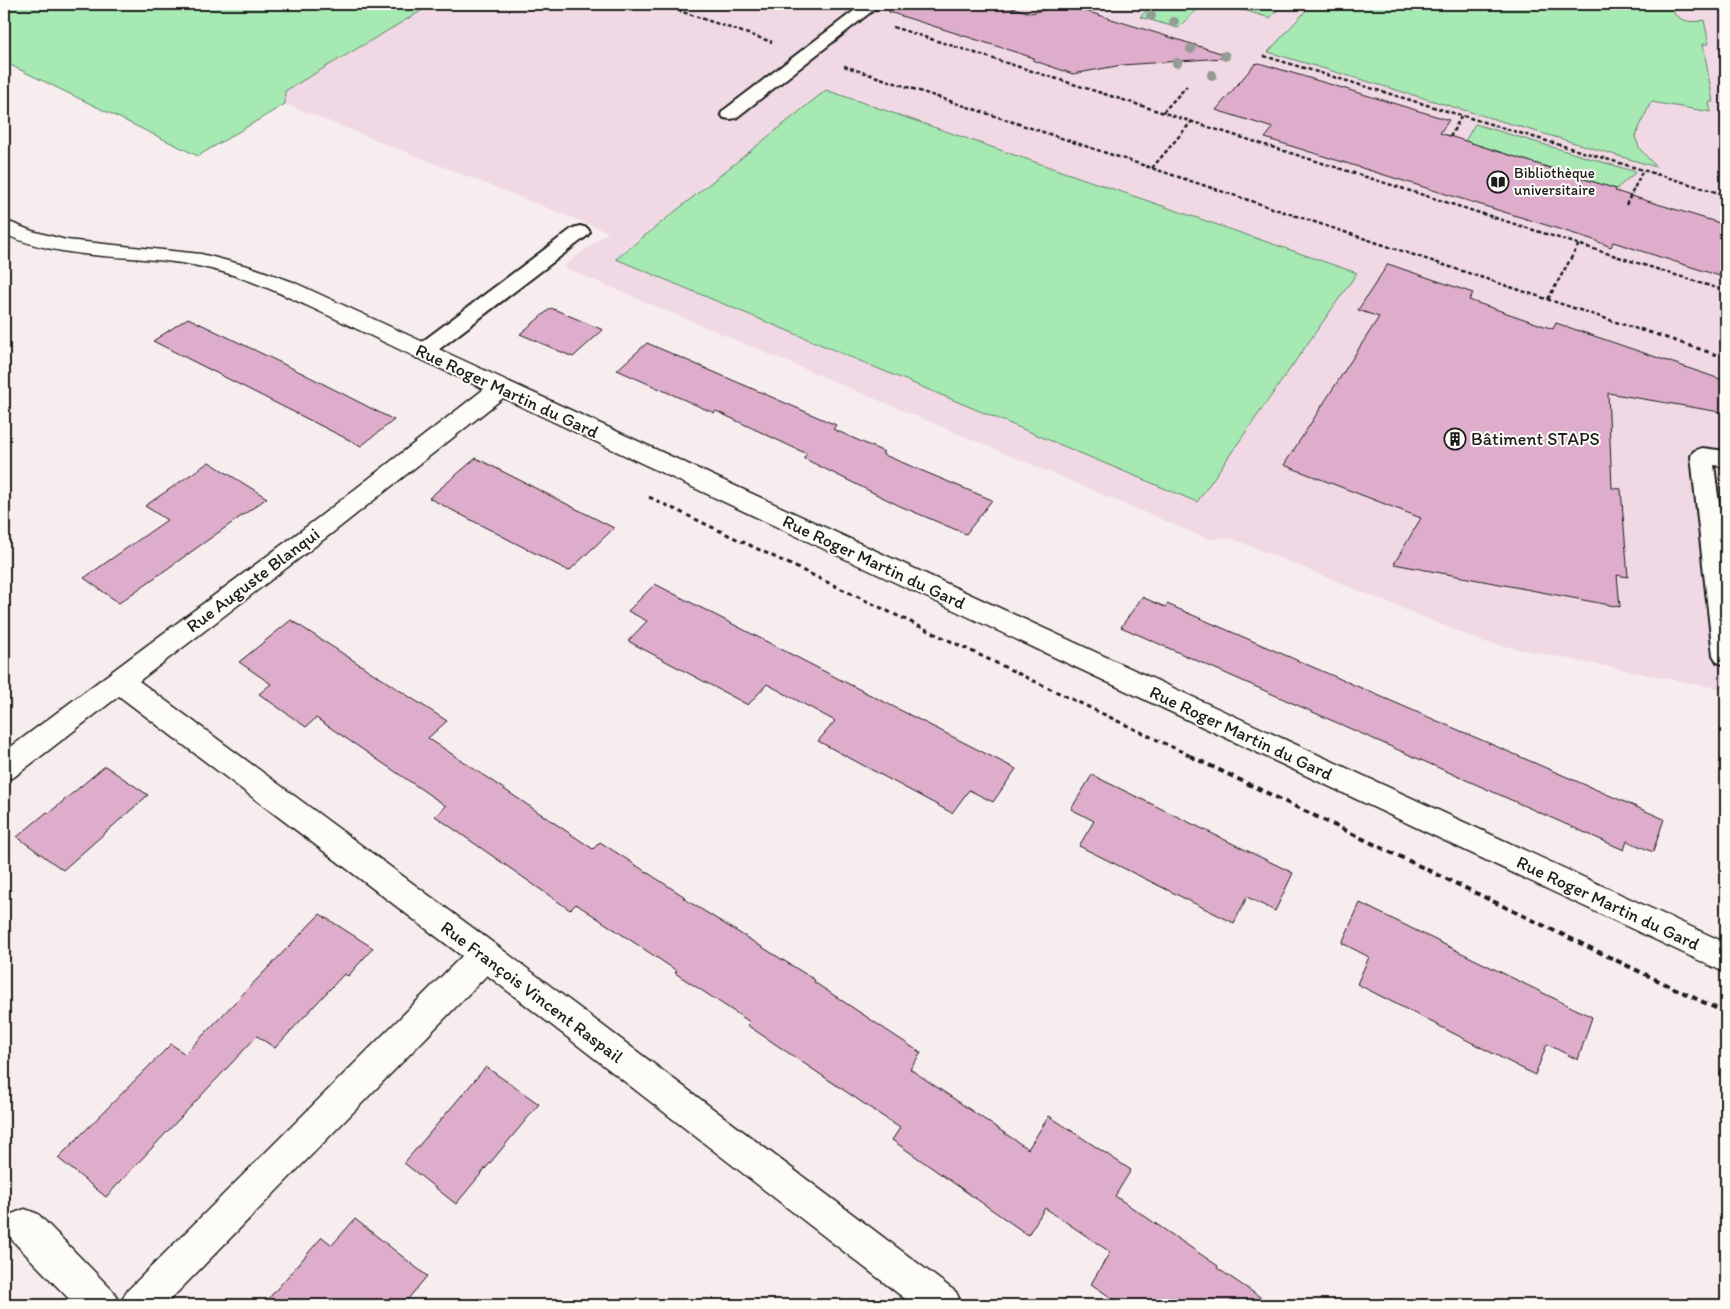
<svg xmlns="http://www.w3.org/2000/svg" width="1730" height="1309" font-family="Itim,sans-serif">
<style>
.built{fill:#f0d9e4}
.green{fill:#a6e9b3;stroke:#618268}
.building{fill:#deadcb;stroke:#1c1c1c}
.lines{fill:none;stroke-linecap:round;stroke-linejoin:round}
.lane-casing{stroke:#1c1c1c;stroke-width:4}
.street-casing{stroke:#1c1c1c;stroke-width:3}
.path-far2{stroke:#1c1c1c;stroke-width:2.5;stroke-dasharray:4 2.5;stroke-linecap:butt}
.path-far1{stroke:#1c1c1c;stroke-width:3;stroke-dasharray:4.5 4;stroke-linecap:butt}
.path{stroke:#1c1c1c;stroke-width:4;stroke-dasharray:6 4.5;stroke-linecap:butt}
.lane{fill:#fdfcf7;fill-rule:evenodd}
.street{fill:#fdfcf7;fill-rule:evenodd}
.tree{fill:#959c93}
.labels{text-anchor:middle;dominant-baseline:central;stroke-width:4;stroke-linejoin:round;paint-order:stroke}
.far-poi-label{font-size:15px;fill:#1c1c1c;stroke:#fdfcf7;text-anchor:start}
.street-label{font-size:18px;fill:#1c1c1c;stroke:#fdfcf7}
.poi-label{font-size:18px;fill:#1c1c1c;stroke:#fdfcf7;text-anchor:start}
</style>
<rect width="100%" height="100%" fill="#f7ecee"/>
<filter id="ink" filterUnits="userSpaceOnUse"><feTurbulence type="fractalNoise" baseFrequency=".02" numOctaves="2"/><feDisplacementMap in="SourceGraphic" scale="10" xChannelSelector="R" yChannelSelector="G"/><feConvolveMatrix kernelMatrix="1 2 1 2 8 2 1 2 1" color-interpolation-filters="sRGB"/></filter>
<g filter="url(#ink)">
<path class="built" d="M4 4H1726V690L1484 642 1231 538 1208 539 563 267 608 232 285 104 198 156 4 62Z"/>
<g class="green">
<path d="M4 4H433L285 91V104L198 156 4 62Z"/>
<path d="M1154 4H1180L1198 9 1178 28 1140 17Z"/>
<path d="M1233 4H1283L1270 18 1230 6Z"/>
<path d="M1312 4H1673L1674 14C1683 22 1693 23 1704 20L1709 44H1703L1713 102H1709L1711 112 1651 102 1635 137 1640 149 1656 167 1268 52Z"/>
<path d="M826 90 1357 273 1197 502 616 259Z"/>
<path d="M1475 124 1636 172 1616 189 1465 141Z"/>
</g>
<g class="building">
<path d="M890 4H999L1031 13 1054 7 1076 8 1224 54 1223 58 1122 65 1073 74 1032 60 1034 58 889 12Z"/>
<path d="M1259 63 1449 120 1440 133 1616 189 1615 191 1726 225V278L1613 242 1611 247 1591 239 1265 138 1273 128 1216 110 1255 64Z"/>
<path d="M1388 264 1473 293 1469 300 1553 329 1556 323 1726 381V413L1608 393 1612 488 1621 489 1628 577 1617 575 1620 607 1394 564 1421 518 1284 465 1379 317 1358 310Z"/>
<path d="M551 308 603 330 573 357 520 334Z"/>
<path d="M188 318 302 373 394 420 361 446 153 341Z"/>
<path d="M647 343 836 425 833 429 884 452 882 454 992 500 966 534 900 506 803 458 807 454 716 411 714 413 617 370Z"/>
<path d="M476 458 614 528 569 571 429 498Z"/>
<path d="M209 462 267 498 119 603 84 578 167 520 145 506Z"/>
<path d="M655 584 839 679 1016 769 993 802 969 790 952 813 818 741 835 721 767 684 748 705 628 641 647 621 628 611Z"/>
<path d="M1142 597 1165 607 1167 604 1664 819 1653 852 1627 841 1624 850 1121 627Z"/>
<path d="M291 620 447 721 428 738 593 849 600 842 685 897 683 898 815 980 814 982 921 1053 910 1069 1028 1149 1049 1116 1131 1170 1115 1196 1218 1266 1217 1268 1272 1305H1122L1091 1284 1110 1252 1045 1208 1028 1235 892 1140 900 1128 747 1025 750 1022 675 973 677 971 576 904 570 910 435 816 446 806 316 718 306 727 259 694 271 684 239 662Z"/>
<path d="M105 766 148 795 63 870 17 837 47 812 49 813Z"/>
<path d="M1092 775 1293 873 1275 911 1247 897 1234 923 1079 846 1094 821 1071 809Z"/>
<path d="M1360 903 1592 1017 1578 1060 1547 1044 1535 1075 1357 984 1369 957 1342 943Z"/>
<path d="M320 914 373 948 348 976 344 974 275 1048 257 1036 106 1197 58 1158 171 1044 185 1054Z"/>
<path d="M486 1067 539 1104 456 1204 404 1163Z"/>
<path d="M355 1219 427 1276 403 1305H263L322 1237 332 1245Z"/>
</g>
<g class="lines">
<g class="lane-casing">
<g id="lane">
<path d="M863 4H881L736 118 730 119 724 118 721 114 724 110Z"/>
<path d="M580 226 587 228 590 232 587 236 429 357 422 359 415 357 412 352 415 347 573 228Z"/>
<path d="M1702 448 1726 451V467L1714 465 1726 559V665L1717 662 1713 655 1691 456 1694 451Z"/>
</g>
</g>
<g class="street-casing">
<g id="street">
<path d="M4 220 32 231 66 240 201 254 251 267 293 282 1726 943V973L503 398 336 530 139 681 496 945 956 1292 962 1305H913L487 975 165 1305H120L126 1292 462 956 119 696 14 777 4 780V752L318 518 484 389C434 366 384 342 334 318 294 300 254 279 211 269 140 251 75 265 4 234Z"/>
<path d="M25 1209 38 1214 114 1292 120 1305H75L12 1240 7 1227 12 1214Z"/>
</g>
</g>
<g class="path-far2">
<path d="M659 4 772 42"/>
<path d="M893 27 1726 291"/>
<path d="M1264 56 1726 195"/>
<path d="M844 66 1643 331"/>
<path d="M1163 112 1187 86"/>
<path d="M1450 137 1462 115"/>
<path d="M1152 168 1192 121"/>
<path d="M1626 205 1643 170"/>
<path d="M1721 223 1726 211"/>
<path d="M1548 299 1579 244"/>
</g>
<g class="path-far1">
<path d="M1640 329 1726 358"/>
<path d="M649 497 1193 757"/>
</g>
<path class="path" d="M1190 756 1726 1013"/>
<use href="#lane" class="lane"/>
<use href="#street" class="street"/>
</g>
<g class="tree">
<circle cx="1151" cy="16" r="5"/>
<circle cx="1174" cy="22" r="5"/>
<circle cx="1191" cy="49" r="5"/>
<circle cx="1225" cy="56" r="5"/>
<circle cx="1177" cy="63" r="5"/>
<circle cx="1212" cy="75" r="5"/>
</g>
</g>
<defs>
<g id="library-ring" transform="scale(1.125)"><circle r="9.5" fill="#fdfcf7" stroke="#1c1c1c" stroke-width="1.5"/><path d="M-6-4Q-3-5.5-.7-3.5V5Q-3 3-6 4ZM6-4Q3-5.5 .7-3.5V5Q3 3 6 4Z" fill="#1c1c1c"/></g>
<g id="building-ring" transform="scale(1.125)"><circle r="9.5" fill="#fdfcf7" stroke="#1c1c1c" stroke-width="1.5"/><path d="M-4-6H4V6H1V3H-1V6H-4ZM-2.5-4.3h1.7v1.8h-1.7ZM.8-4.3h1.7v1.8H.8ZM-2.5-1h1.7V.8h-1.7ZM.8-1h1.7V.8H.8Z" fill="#1c1c1c"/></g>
</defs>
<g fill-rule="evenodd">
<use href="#library-ring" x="1498" y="182"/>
<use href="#building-ring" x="1455" y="439"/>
</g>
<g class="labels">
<g class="far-poi-label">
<text x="1514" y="173">Bibliothèque<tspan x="1514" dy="17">universitaire</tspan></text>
</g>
<g class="street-label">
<text transform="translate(507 391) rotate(25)">Rue Roger Martin du Gard</text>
<text transform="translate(874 562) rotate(25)">Rue Roger Martin du Gard</text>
<text transform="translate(253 580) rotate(-37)">Rue Auguste Blanqui</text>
<text transform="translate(1241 733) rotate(25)">Rue Roger Martin du Gard</text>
<text transform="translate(1608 903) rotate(25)">Rue Roger Martin du Gard</text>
<text transform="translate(532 992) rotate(37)">Rue François Vincent Raspail</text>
</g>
<g class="poi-label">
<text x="1471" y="439">Bâtiment STAPS</text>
</g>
</g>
<rect width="1730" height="1309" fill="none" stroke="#fdfcf7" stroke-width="20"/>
<rect x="10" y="10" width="1710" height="1289" fill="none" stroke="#1c1c1c" stroke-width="2" filter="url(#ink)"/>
</svg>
